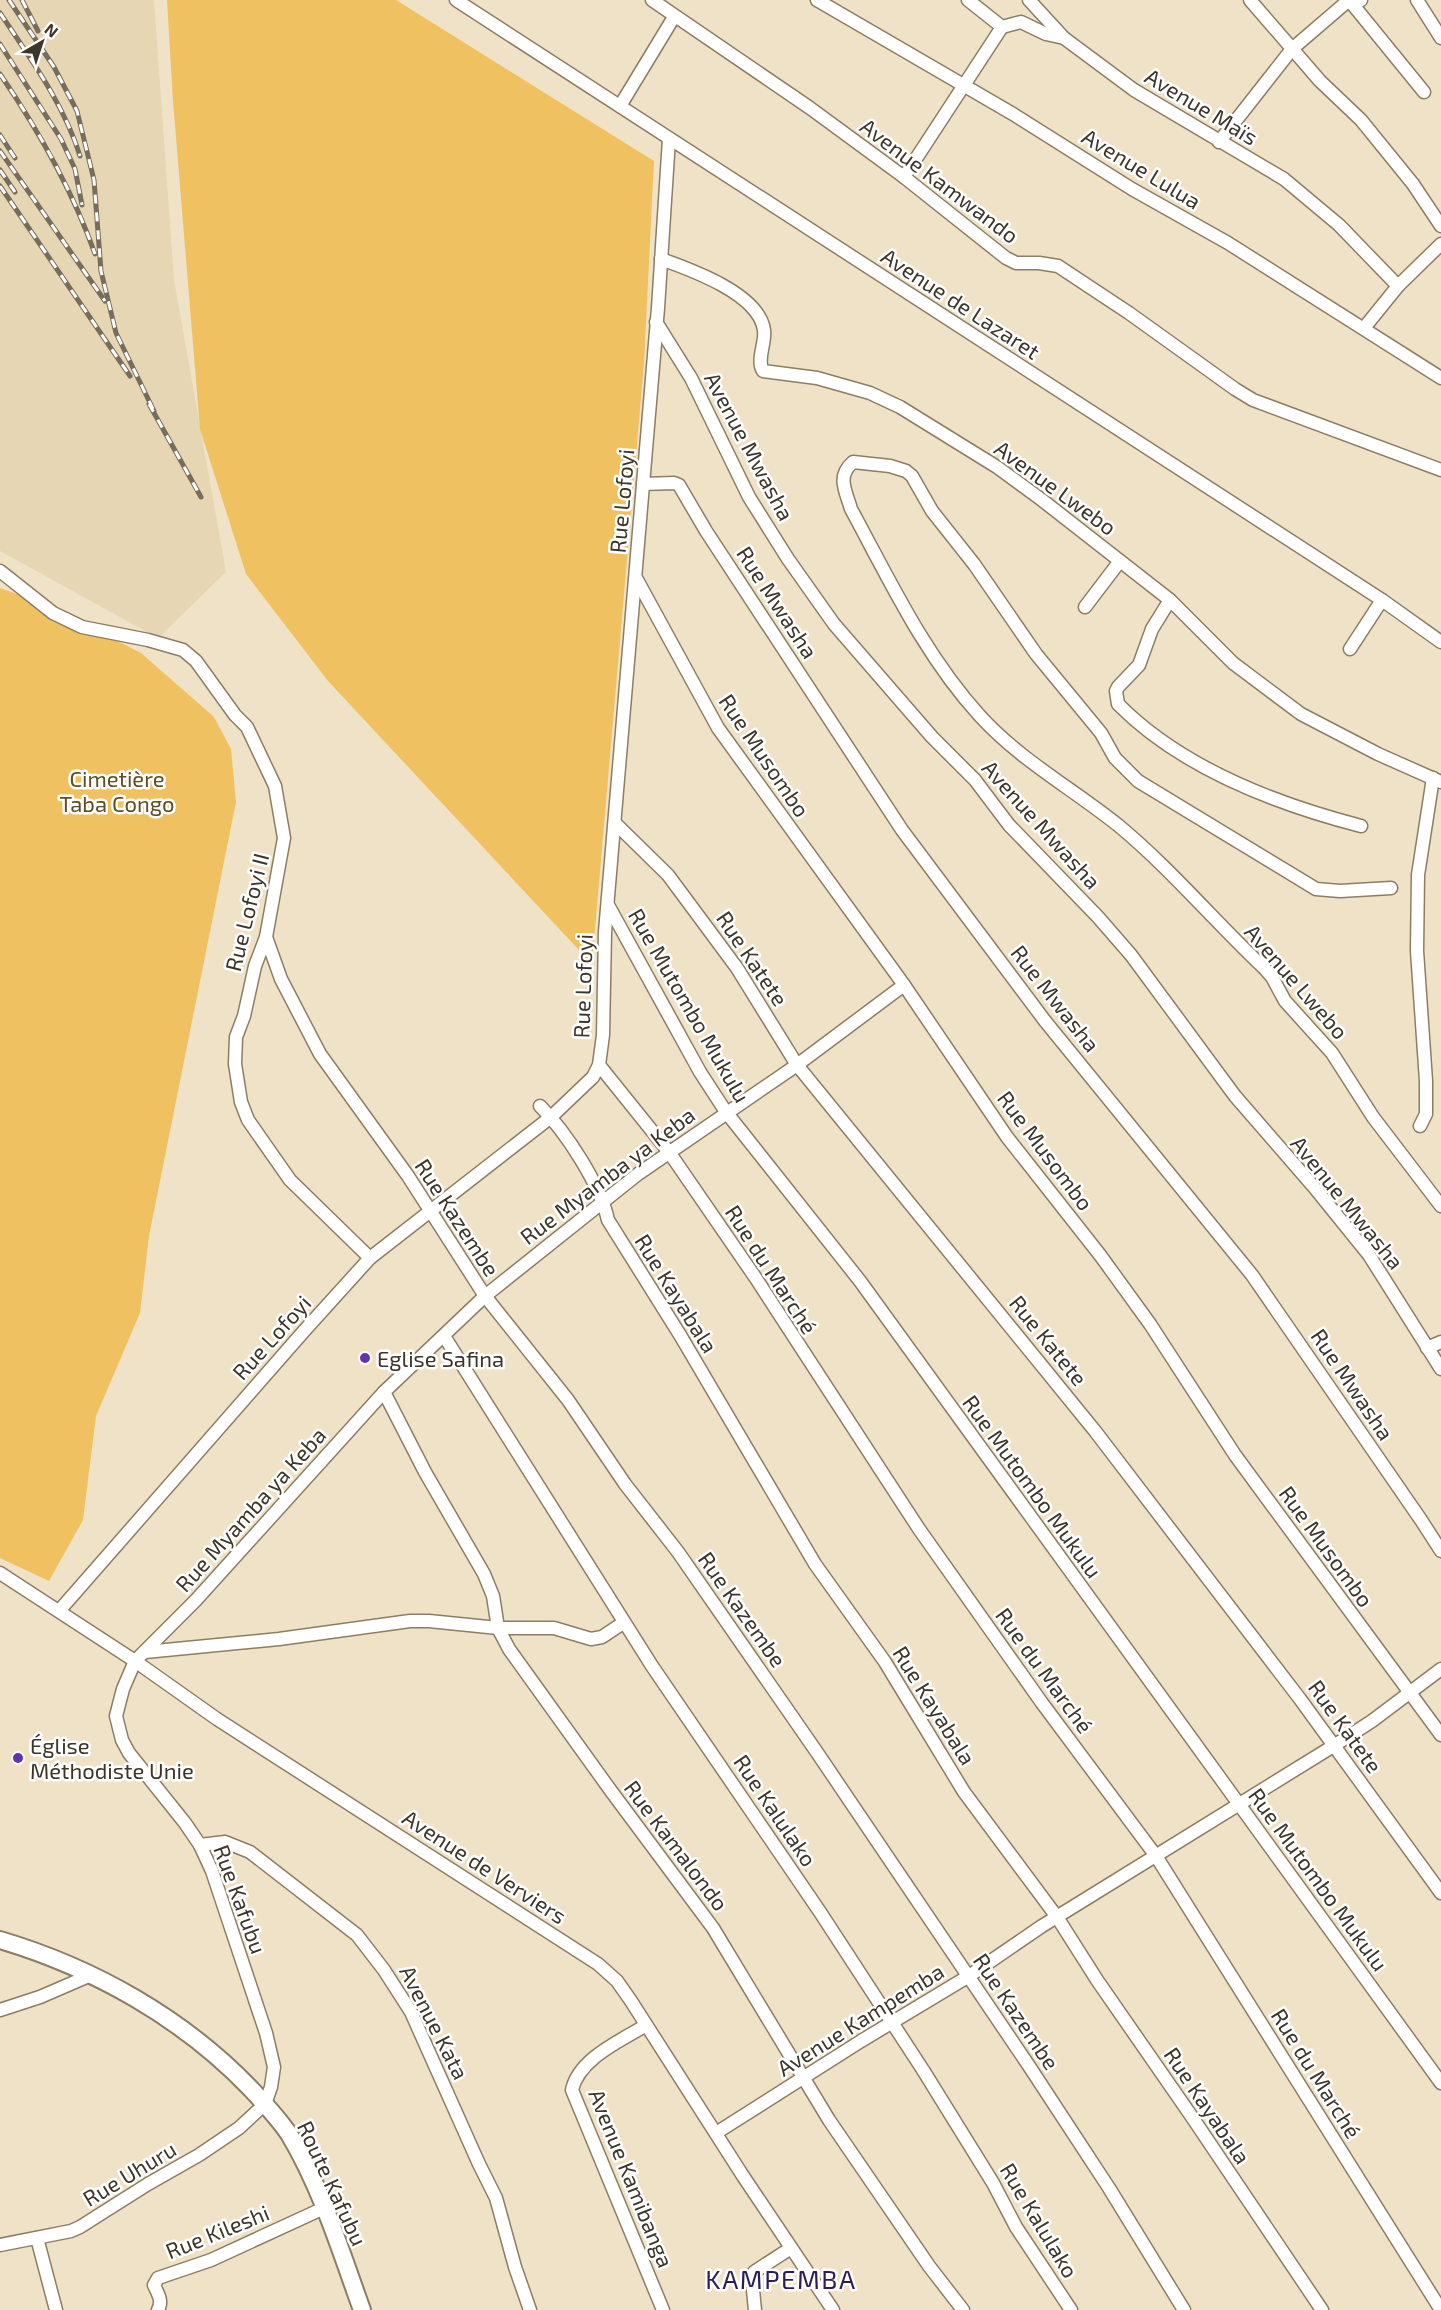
<svg xmlns="http://www.w3.org/2000/svg" width="1441" height="2310" font-family="'Exo 2',sans-serif">
<style>
.built{fill:#e7d6b4}
.grass{fill:#efc161}
.lines{fill:none;stroke-linecap:round;stroke-linejoin:round}
.minor-casing{stroke:#8b7e65;stroke-width:15}
.secondary-casing{stroke:#8b7e65;stroke-width:20}
.minor{stroke:#fff;stroke-width:12}
.secondary{stroke:#fff;stroke-width:16}
.rail-casing{stroke:#766d5d;stroke-width:5}
.rail{stroke:#fff;stroke-width:3;stroke-dasharray:9;stroke-linecap:butt}
.poi-dot{fill:#5f35ad;stroke:#fff;stroke-width:2}
.labels{text-anchor:middle;dominant-baseline:central;stroke-width:5;stroke-linejoin:round;paint-order:stroke}
.street-label{font-size:22px;fill:#3b352a;stroke:#fff}
.park-label{font-size:22px;fill:#614d25;stroke:#fff}
.poi-label{font-size:22px;fill:#3b352a;stroke:#fff;text-anchor:start}
.quarter-label{font-size:26px;letter-spacing:1.5px;fill:#2f1c56;stroke:#fff}
</style>
<rect width="100%" height="100%" fill="#f0e2c6"/>
<path class="built" d="M0 0H154L174 280 226 572 158 638 0 551Z"/>
<g class="grass">
<path d="M167 0H396L654 161 644 363 592 964 328 681 246 574 200 429 173 101Z"/>
<path d="M0 588 42 603 141 653 214 717 231 749 236 802 149 1236 140 1313 96 1416 83 1520 49 1581 0 1558Z"/>
</g>
<g class="lines">
<g class="minor-casing">
<g id="minor">
<path d="M456 0 1382 600 1441 642"/>
<path d="M652 0 810 108 904 177 1006 258 1016 263H1039L1058 266 1129 313 1235 389 1253 400 1441 470"/>
<path d="M817 0 1013 114 1132 189 1228 243 1441 378"/>
<path d="M968 0 1002 27"/>
<path d="M1029 0 1064 38"/>
<path d="M1250 0 1320 81 1361 120 1413 184 1441 226"/>
<path d="M1349 0 1424 92"/>
<path d="M1417 0 1441 38"/>
<path d="M1002 27 1021 22 1046 34 1064 38 1134 90 1284 179 1339 225 1398 286"/>
<path d="M620 106 674 17"/>
<path d="M1219 142 1292 49 1349 0 1356 3 1361 0"/>
<path d="M904 177 1002 27"/>
<path d="M661 259C692 270 759 294 764 330 766 343 756 360 763 371L817 378 870 393 900 407 997 467 1042 500 1170 600 1233 663 1301 714 1378 754 1441 782"/>
<path d="M656 322 691 378 749 497 788 559 834 624 932 737 975 780 1009 825 1098 917 1131 955 1235 1096 1314 1187 1369 1255 1441 1369"/>
<path d="M1364 328 1398 286 1441 244"/>
<path d="M643 484 674 483 679 485 706 531 902 830 1045 1021 1252 1275 1421 1520 1441 1551"/>
<path d="M0 571 53 613 82 627 148 640 183 650 196 661 235 715 247 727 275 786 284 838 266 937 255 966 244 1016 236 1037 235 1064 241 1102 248 1120 290 1180 370 1258"/>
<path d="M636 578 718 728 904 985 1007 1137 1100 1255 1150 1324 1235 1455 1441 1735"/>
<path d="M1170 600 1152 629 1139 665 1118 687 1116 691 1118 704C1181 768 1276 804 1361 826"/>
<path d="M1085 607 1120 561"/>
<path d="M1350 649 1382 600"/>
<path d="M615 823 668 875 737 968 797 1065 1095 1431 1300 1699 1441 1893"/>
<path d="M1391 888 1340 891 1316 889 1138 781 1115 758 1101 733 1036 654 974 564 932 511 912 476 906 471 890 466 853 462C836 477 846 491 851 509 890 581 925 656 980 716 1020 760 1073 789 1119 826 1171 869 1215 922 1265 969L1272 977 1285 1001 1332 1053 1373 1117 1441 1206"/>
<path d="M608 905 700 1072 726 1112 860 1281 1441 2083"/>
<path d="M266 937 281 979 320 1054 408 1176 485 1296 568 1400 625 1484 678 1552 816 1751 1029 2066 1109 2188 1184 2310"/>
<path d="M599 1065 669 1152 755 1277 919 1529 1042 1703 1156 1856 1441 2310"/>
<path d="M540 1106C566 1132 600 1184 608 1220L680 1335 815 1564 885 1662 964 1792 1057 1917 1097 1980 1192 2117 1322 2310"/>
<path d="M1420 1126 1426 1114V1081L1417 951 1418 875 1433 778"/>
<path d="M444 1336 652 1666 820 1912 923 2070 993 2183 1016 2227 1071 2310"/>
<path d="M1427 1348 1441 1342"/>
<path d="M384 1392 425 1472 484 1574 493 1596 498 1628 509 1649 611 1791 713 1928 829 2120 929 2266 963 2310"/>
<path d="M0 1573 135 1661 217 1719 598 1964 617 1981 631 2001 743 2176 833 2310"/>
<path d="M59 1611 304 1331 370 1258 551 1117 593 1077 599 1065 603 1035 605 932 658 308 669 139"/>
<path d="M145 1652 279 1639 410 1621H429L498 1628H554L591 1639 602 1637 623 1623"/>
<path d="M200 1845 225 1842 250 1852 357 1935 384 1970 411 2012 479 2164 496 2198 515 2267 530 2310"/>
<path d="M0 2010 40 1997 91 1975"/>
<path d="M646 2025C621 2041 579 2058 572 2090L663 2310"/>
<path d="M716 2133 861 2041 969 1976 1042 1926 1335 1745 1372 1721 1441 1669"/>
<path d="M37 2238 56 2310"/>
<path d="M0 2245 71 2231 80 2227 148 2184 199 2155 239 2128 265 2104 271 2087 274 2067 266 2033 212 1871 200 1845 185 1823 129 1753 122 1740 116 1716 123 1689 135 1661 196 1600 384 1392 485 1296 638 1174 797 1065 904 985"/>
<path d="M158 2310C163 2301 158 2294 154 2285L158 2278 211 2260 324 2208"/>
<path d="M755 2310 752 2280 754 2272 791 2248"/>
</g>
</g>
<g class="secondary-casing">
<path id="secondary" d="M0 1940C94 1968 183 2018 251 2089 264 2103 278 2118 289 2134 321 2187 341 2252 362 2310"/>
</g>
<use href="#minor" class="minor"/>
<use href="#secondary" class="secondary"/>
<g class="rail-casing">
<g id="rail">
<path d="M9 0 54 67 77 111 94 180 101 271 116 333 154 411"/>
<path d="M22 0 38 31"/>
<path d="M0 13C30 58 64 104 80 156"/>
<path d="M0 44 61 139 75 169 82 205"/>
<path d="M0 74C39 131 72 189 95 254"/>
<path d="M0 135 15 158"/>
<path d="M0 151 105 301"/>
<path d="M0 170 15 192"/>
<path d="M0 186 130 376"/>
<path d="M149 404 201 497"/>
</g>
</g>
<use href="#rail" class="rail"/>
</g>
<g class="poi-dot">
<circle cx="365" cy="1358" r="6"/>
<circle cx="18" cy="1758" r="6"/>
</g>
<g class="labels">
<g class="street-label">
<text transform="translate(1202 106) rotate(31)">Avenue Maïs</text>
<text transform="translate(1142 168) rotate(31)">Avenue Lulua</text>
<text transform="translate(940 180) rotate(37)">Avenue Kamwando</text>
<text transform="translate(961 303) rotate(33)">Avenue de Lazaret</text>
<text transform="translate(750 446) rotate(62)">Avenue Mwasha</text>
<text transform="translate(1056 487) rotate(36)">Avenue Lwebo</text>
<text transform="translate(621 501) rotate(-85)">Rue Lofoyi</text>
<text transform="translate(778 602) rotate(57)">Rue Mwasha</text>
<text transform="translate(765 755) rotate(56)">Rue Musombo</text>
<text transform="translate(1042 824) rotate(48)">Avenue Mwasha</text>
<text transform="translate(246 912) rotate(-76)">Rue Lofoyi II</text>
<text transform="translate(753 958) rotate(56)">Rue Katete</text>
<text transform="translate(1297 981) rotate(49)">Avenue Lwebo</text>
<text transform="translate(582 986) rotate(-88)">Rue Lofoyi</text>
<text transform="translate(1056 998) rotate(52)">Rue Mwasha</text>
<text transform="translate(690 1005) rotate(60)">Rue Mutombo Mukulu</text>
<text transform="translate(1046 1150) rotate(53)">Rue Musombo</text>
<text transform="translate(607 1175) rotate(-37)">Rue Myamba ya Keba</text>
<text transform="translate(1348 1202) rotate(51)">Avenue Mwasha</text>
<text transform="translate(458 1217) rotate(57)">Rue Kazembe</text>
<text transform="translate(772 1269) rotate(57)">Rue du Marché</text>
<text transform="translate(677 1293) rotate(58)">Rue Kayabala</text>
<text transform="translate(271 1337) rotate(-48)">Rue Lofoyi</text>
<text transform="translate(1049 1340) rotate(51)">Rue Katete</text>
<text transform="translate(1353 1384) rotate(56)">Rue Mwasha</text>
<text transform="translate(1033 1486) rotate(54)">Rue Mutombo Mukulu</text>
<text transform="translate(250 1509) rotate(-48)">Rue Myamba ya Keba</text>
<text transform="translate(1327 1546) rotate(54)">Rue Musombo</text>
<text transform="translate(743 1609) rotate(55)">Rue Kazembe</text>
<text transform="translate(1045 1670) rotate(54)">Rue du Marché</text>
<text transform="translate(935 1705) rotate(58)">Rue Kayabala</text>
<text transform="translate(1346 1726) rotate(54)">Rue Katete</text>
<text transform="translate(776 1810) rotate(56)">Rue Kalulako</text>
<text transform="translate(677 1845) rotate(53)">Rue Kamalondo</text>
<text transform="translate(485 1866) rotate(33)">Avenue de Verviers</text>
<text transform="translate(1319 1879) rotate(54)">Rue Mutombo Mukulu</text>
<text transform="translate(241 1899) rotate(70)">Rue Kafubu</text>
<text transform="translate(1017 2011) rotate(56)">Rue Kazembe</text>
<text transform="translate(860 2019) rotate(-32)">Avenue Kampemba</text>
<text transform="translate(435 2022) rotate(63)">Avenue Kata</text>
<text transform="translate(1317 2073) rotate(58)">Rue du Marché</text>
<text transform="translate(1208 2105) rotate(56)">Rue Kayabala</text>
<text transform="translate(129 2173) rotate(-31)">Rue Uhuru</text>
<text transform="translate(632 2178) rotate(68)">Avenue Kamibanga</text>
<text transform="translate(333 2183) rotate(65)">Route Kafubu</text>
<text transform="translate(1040 2220) rotate(59)">Rue Kalulako</text>
<text transform="translate(217 2231) rotate(-22)">Rue Kileshi</text>
</g>
<g class="park-label">
<text x="117" y="778">Cimetière<tspan x="117" dy="25">Taba Congo</tspan></text>
</g>
<g class="poi-label">
<text x="377" y="1358">Eglise Safina</text>
<text x="30" y="1745">Église<tspan x="30" dy="25">Méthodiste Unie</tspan></text>
</g>
<g class="quarter-label">
<text x="781" y="2278">KAMPEMBA</text>
</g>
</g>
<g transform="translate(42 42) rotate(39)" stroke="#ffffff" stroke-width="4.5" paint-order="stroke">
<path d="M0-4.5L10 22L0 15L-10 22Z" fill="#3b352a"/>
<text y="-9" font-size="16" font-weight="bold" text-anchor="middle" fill="#3b352a">N</text>
</g>
</svg>
